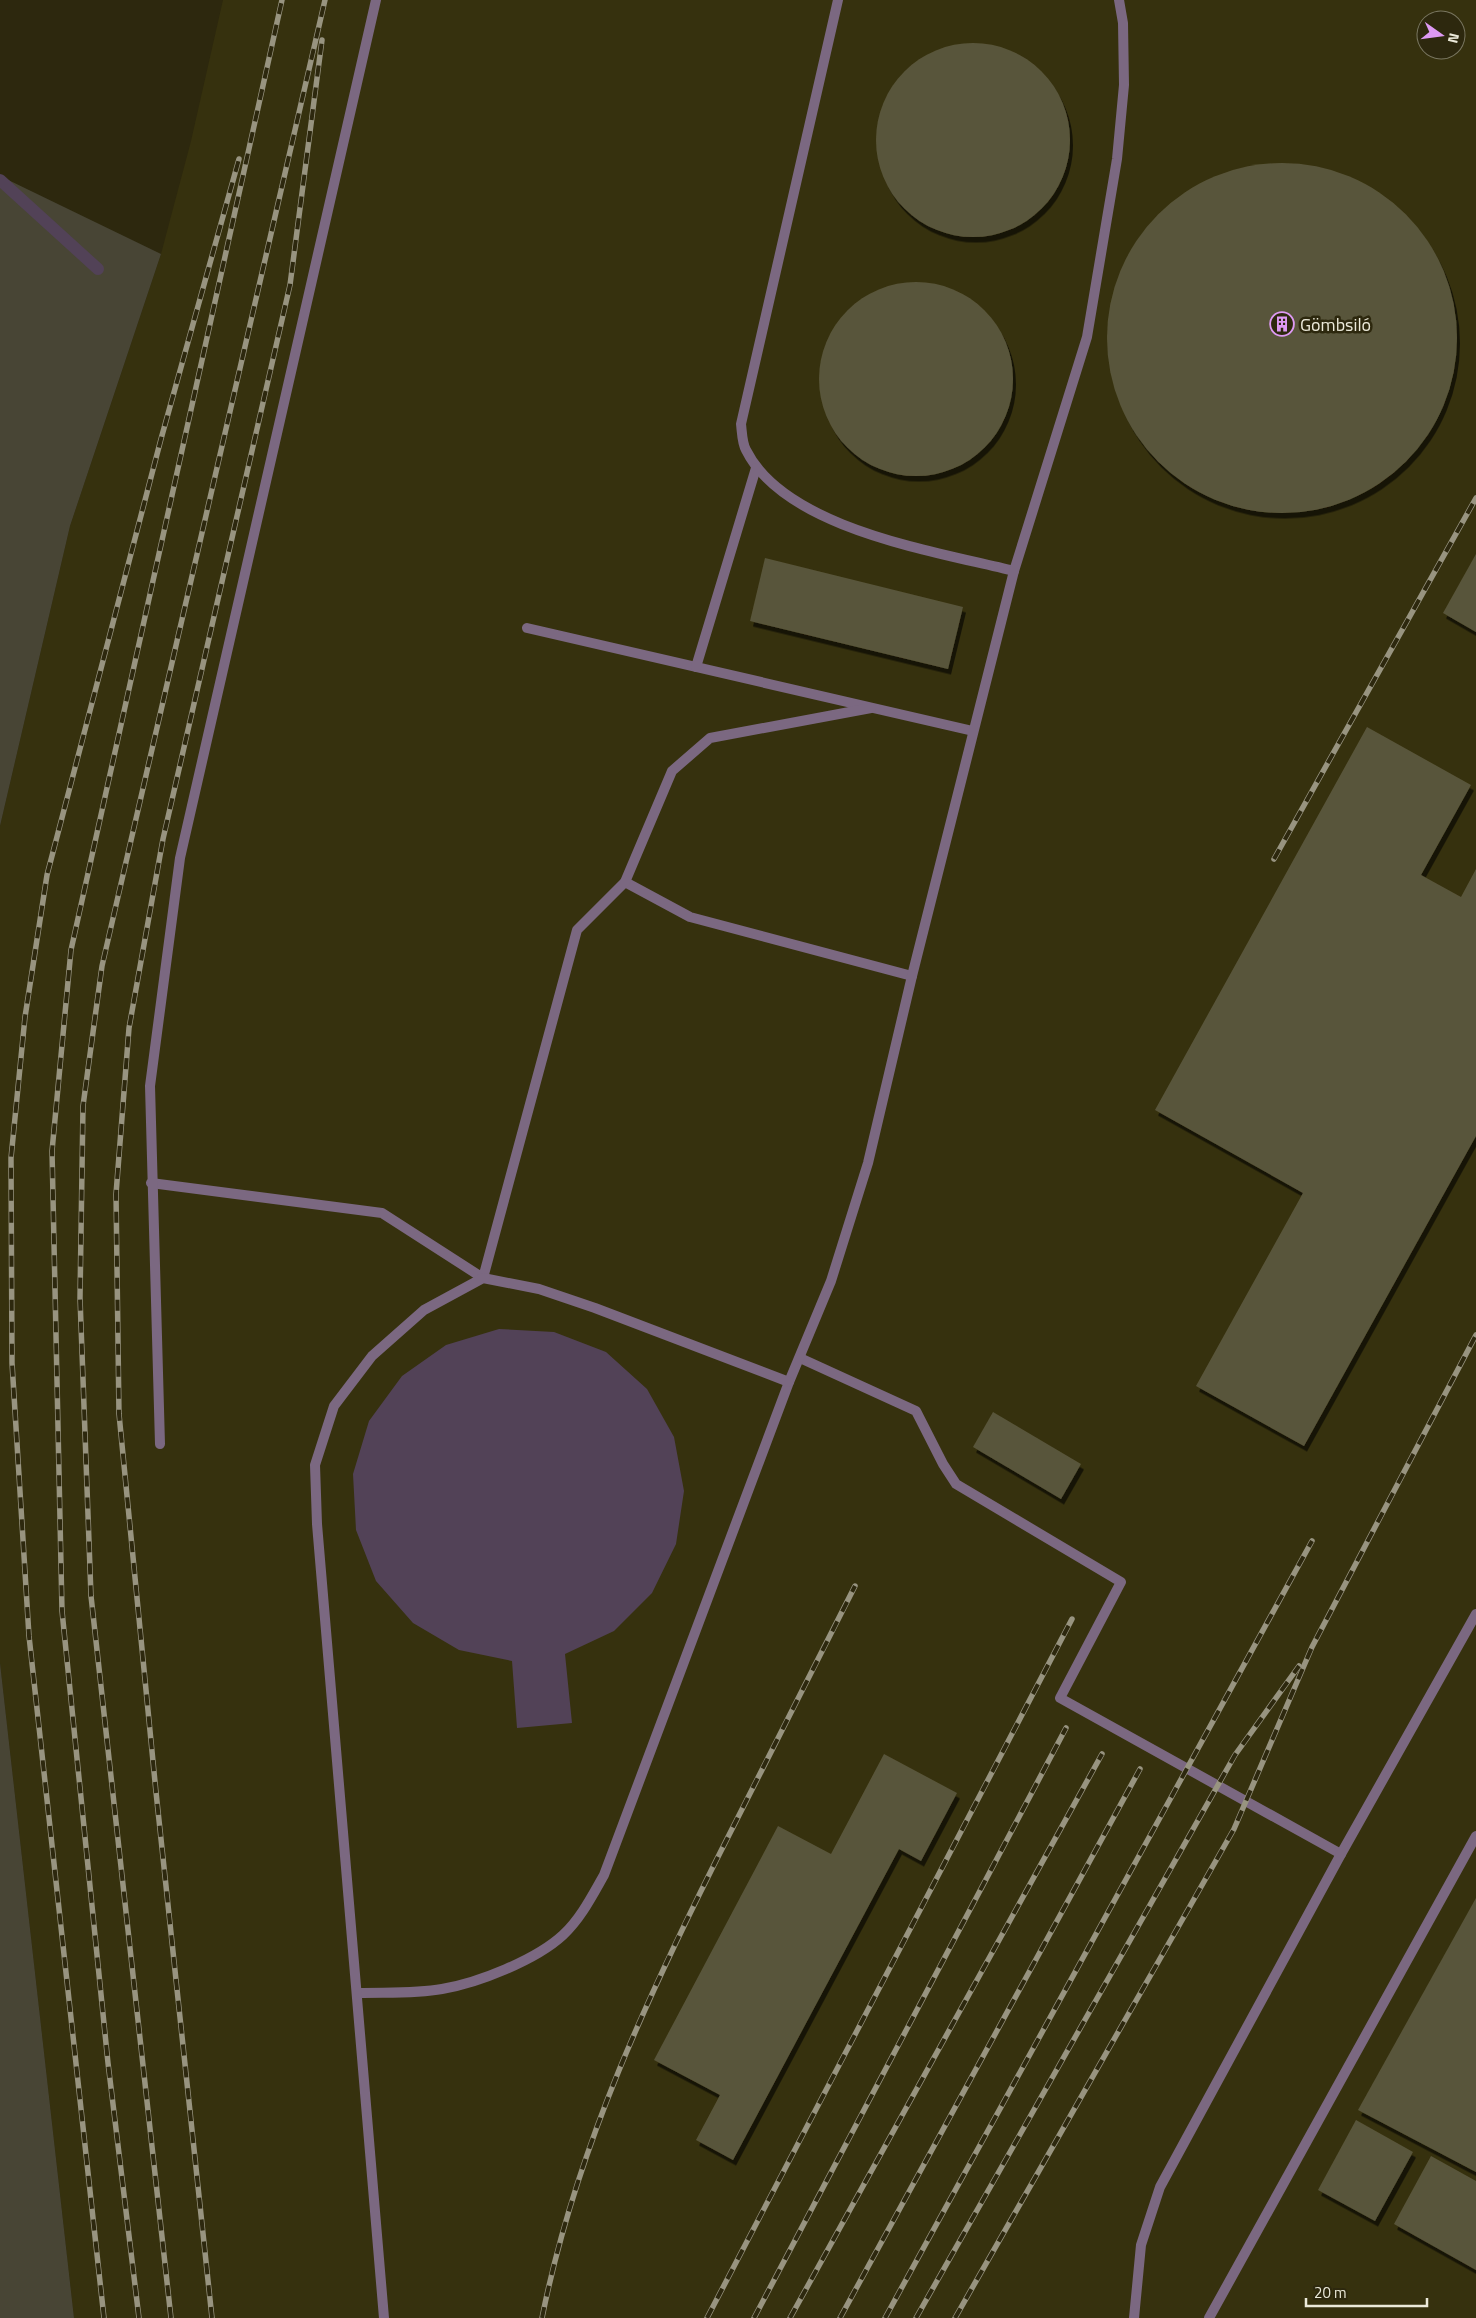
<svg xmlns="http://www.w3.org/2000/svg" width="1476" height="2318" font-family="'Titillium Web',sans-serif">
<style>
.built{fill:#36310e;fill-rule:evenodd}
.green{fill:#484535}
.water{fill:#524257}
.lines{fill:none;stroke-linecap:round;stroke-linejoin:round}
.stream{stroke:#524257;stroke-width:12}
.building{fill:#59553a;filter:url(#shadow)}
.service{stroke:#7b6881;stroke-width:10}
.rail-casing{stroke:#989480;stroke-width:5.5}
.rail{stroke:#2d280e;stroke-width:4;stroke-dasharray:11;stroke-linecap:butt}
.labels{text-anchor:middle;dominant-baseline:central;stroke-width:5;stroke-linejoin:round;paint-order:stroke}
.poi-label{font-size:18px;fill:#eceada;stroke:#2d280e;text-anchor:start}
</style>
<defs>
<filter id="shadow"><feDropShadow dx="3" dy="5.5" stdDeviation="0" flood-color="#0009"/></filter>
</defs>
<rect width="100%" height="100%" fill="#2d280e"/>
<path class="built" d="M223 0H1476V2318H74L0 1663V826L70 526 161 254 191 141ZM1426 20H1456V50H1426Z"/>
<g class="green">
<path d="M0 176 161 254 70 526 0 826Z"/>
<path d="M0 1663 74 2318H0Z"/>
</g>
<path class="water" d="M499 1329 554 1332 606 1352 647 1389 674 1437 684 1491 676 1544 652 1593 614 1631 565 1654 572 1723 517 1728 512 1661 459 1650 413 1623 376 1581 356 1530 353 1474 369 1421 402 1376 446 1345Z"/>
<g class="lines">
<path class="stream" d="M0 180 98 269"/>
</g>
<g class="building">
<circle cx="973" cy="140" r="97"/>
<circle cx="1282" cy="338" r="175"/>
<circle cx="916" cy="379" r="97"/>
<path d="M1476 554V632L1443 613Z"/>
<path d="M765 558 963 607 948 669 750 621Z"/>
<path d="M1367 727 1471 785 1421 875 1461 897 1476 869V1136L1304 1446 1196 1386 1303 1193 1155 1110Z"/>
<path d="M993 1412 1081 1464 1061 1499 973 1447Z"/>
<path d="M884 1754 957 1793 921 1861 899 1849 733 2160 696 2140 720 2095 654 2060 778 1826 831 1854Z"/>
<path d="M1476 1898V2172L1358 2110Z"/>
<path d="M1356 2120 1413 2152 1375 2221 1318 2190Z"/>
<path d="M1431 2156 1476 2181V2270L1394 2224Z"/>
</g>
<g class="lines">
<g class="service">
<path d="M838 0 741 424C742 432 742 443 746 450 785 529 935 551 1014 571"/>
<path d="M527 628 973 731"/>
<path d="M696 667 756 468"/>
<path d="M625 882 690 917 912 976"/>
<path d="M151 1183 382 1213 483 1278 577 930 625 882 672 771 710 738 871 708"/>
<path d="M800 1358 916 1411 943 1464 956 1484 1121 1582 1060 1698 1341 1854"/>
<path d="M160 1444 150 1086 180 858 376 0"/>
<path d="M358 1993C385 1992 415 1994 442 1989 478 1983 536 1960 563 1935 581 1918 592 1896 604 1875L789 1382 831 1281 868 1163 912 976 1014 571 1087 337 1117 159 1124 85 1123 23 1119 0"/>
<path d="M384 2318 317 1524 315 1465 334 1406 372 1356 424 1310 483 1278 539 1289 595 1308 789 1382"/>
<path d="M1134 2318 1141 2245 1160 2187 1341 1854 1476 1614"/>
<path d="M1209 2318 1476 1836"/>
</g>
<g class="rail-casing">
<g id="rail">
<path d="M1274 859 1476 498"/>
<path d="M104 2318 29 1636 12 1363 11 1158 25 1017 47 875 161 439 239 159"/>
<path d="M139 2318 108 2063 62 1611 52 1151 71 950 282 0"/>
<path d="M171 2318 91 1596 80 1298 83 1106 102 966 325 0"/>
<path d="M212 2318 156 1792 119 1414 116 1194 129 1028 163 839 290 285 322 40"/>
<path d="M542 2318C576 2148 650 1991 728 1837 770 1753 813 1670 855 1586"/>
<path d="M707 2318 1072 1619"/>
<path d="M754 2318 1066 1728"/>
<path d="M790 2318 1102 1754"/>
<path d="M840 2318 1140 1769"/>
<path d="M885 2318 1312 1541"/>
<path d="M916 2318 1235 1755 1299 1666"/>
<path d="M955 2318 1234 1829 1312 1647 1476 1335"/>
</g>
</g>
<use href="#rail" class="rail"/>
</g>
<defs>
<g id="building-ring" transform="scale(1.25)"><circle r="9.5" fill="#2d280e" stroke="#dd99f3" stroke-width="1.5"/><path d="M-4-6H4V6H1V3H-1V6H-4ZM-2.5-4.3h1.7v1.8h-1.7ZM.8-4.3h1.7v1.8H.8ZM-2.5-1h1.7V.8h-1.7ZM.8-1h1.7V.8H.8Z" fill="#dd99f3"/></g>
</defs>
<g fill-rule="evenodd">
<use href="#building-ring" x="1282" y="324"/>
</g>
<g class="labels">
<g class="poi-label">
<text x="1300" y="324">Gömbsiló</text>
</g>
</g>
<g transform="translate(1441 35) rotate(104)"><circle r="24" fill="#2d280e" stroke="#797660"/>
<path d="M0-4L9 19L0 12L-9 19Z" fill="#dd99f3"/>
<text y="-8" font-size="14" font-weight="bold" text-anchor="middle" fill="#eceada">N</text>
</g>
<path d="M1306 2298v8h121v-8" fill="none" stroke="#eceada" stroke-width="2.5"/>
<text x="1314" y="2298" font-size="15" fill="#eceada" stroke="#2d280e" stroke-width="4" paint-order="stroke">20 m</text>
</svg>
